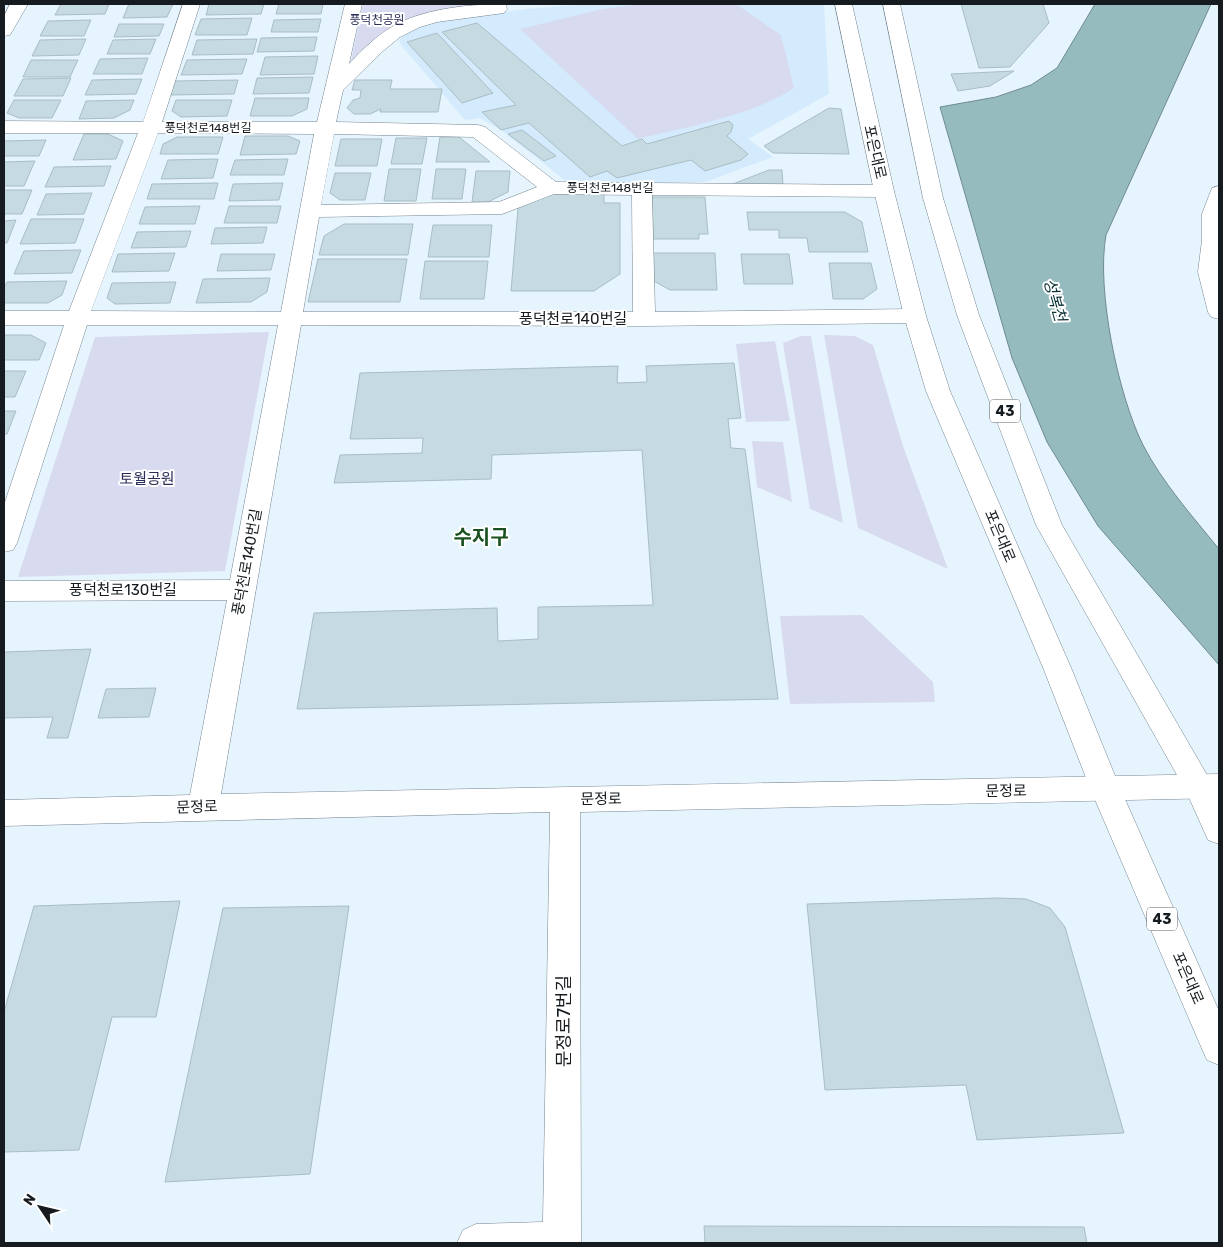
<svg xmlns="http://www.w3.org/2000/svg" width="1223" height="1247" font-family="Rubik,'Noto Sans KR',sans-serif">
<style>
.built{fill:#d3ebfd}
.green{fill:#d8dbf0}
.water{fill:#95bbbe;stroke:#6f8b8e}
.building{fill:#c5dae1;stroke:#a8bdc4}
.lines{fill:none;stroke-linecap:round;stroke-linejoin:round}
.minor-casing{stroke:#74848f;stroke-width:1}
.major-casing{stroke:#74848f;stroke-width:1}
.minor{fill:#fff;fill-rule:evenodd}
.major{fill:#fff;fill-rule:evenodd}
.labels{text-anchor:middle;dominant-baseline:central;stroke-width:4;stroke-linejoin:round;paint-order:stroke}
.far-park-label{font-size:12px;fill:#2a2e56;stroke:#fff}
.far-street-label{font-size:12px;fill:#151b1f;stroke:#fff}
.shield{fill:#fff;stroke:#5b5f62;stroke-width:1}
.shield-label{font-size:14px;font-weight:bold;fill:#151b1f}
.street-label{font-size:15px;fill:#151b1f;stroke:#fff}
.park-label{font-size:15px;fill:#2a2e56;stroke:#fff}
.water-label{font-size:16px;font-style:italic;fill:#093033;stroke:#fff}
.near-street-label{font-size:18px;fill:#151b1f;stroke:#fff}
.district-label{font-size:20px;font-weight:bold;fill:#195220;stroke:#fff}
</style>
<rect width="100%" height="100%" fill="#e6f4fe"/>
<path class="built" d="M587 4H824L829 94 748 139 773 157 705 182 571 185 501 130 480 118 465 120 401 45 399 40 407 32 436 22 526 9Z"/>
<g class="green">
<path d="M363 4H480L479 7 441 13 350 66Z"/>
<path d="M642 4H736L781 35 794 88C755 115 685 127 638 139L520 29 602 9Z"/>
<path d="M269 332 225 571 18 577 95 337Z"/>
<path d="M824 335 855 336 873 345 903 446 948 569 858 528Z"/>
<path d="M801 336H811L843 523 810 509 783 343Z"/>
<path d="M775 341 790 421 746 422 736 344Z"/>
<path d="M752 441 783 442 792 502 757 487Z"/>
<path d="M862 615 933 682 935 702 790 704 780 616Z"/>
</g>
<path class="water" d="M1095 4H1211L1106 235C1096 289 1118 395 1143 445 1162 482 1193 517 1219 549V665L1098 526 1047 442 1012 358 940 107 996 97 1031 85 1057 68Z"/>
<g class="building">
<path d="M61 4H109L105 14 55 15Z"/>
<path d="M129 4H173L167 17 123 18Z"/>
<path d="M209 4H264L261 14 206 15Z"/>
<path d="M279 4H323L321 14H276Z"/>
<path d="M961 4H1043L1049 23 1010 67 979 68Z"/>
<path d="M252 18 247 35H195L201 19Z"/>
<path d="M321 19 318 32H271L274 20Z"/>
<path d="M91 20 84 36H40L48 21Z"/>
<path d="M477 23 622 146 642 139 647 144 729 121 733 125 731 132 727 136 748 154 741 160 705 171 691 160 617 178 607 171 590 177 529 123 501 130 482 112 516 105 442 32Z"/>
<path d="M119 24H164L159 36 114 37Z"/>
<path d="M437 33 493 93 462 103 407 42Z"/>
<path d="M317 37 314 51 257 52 261 38Z"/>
<path d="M86 39 79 55 32 56 40 40Z"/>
<path d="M156 39 150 54H107L113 40Z"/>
<path d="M257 39 253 54 192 55 197 40Z"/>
<path d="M318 56 314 74 260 75 265 57Z"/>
<path d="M148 58 142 74H93L100 59Z"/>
<path d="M247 59 242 74 181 75 187 60Z"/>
<path d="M31 60H78L70 77H23Z"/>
<path d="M1014 71 990 86 958 91 951 74Z"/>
<path d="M313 77 309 93 253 94 257 78Z"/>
<path d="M71 78 63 96H14L23 79Z"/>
<path d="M142 79 136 94 85 95 92 80Z"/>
<path d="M238 80 234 94 170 95 175 81Z"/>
<path d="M355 80H392L390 89H442L438 112H380L381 109 370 114H354L347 108 353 100 360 98 361 90H352Z"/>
<path d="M255 98H309L307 109 292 116H250Z"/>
<path d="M14 100H61L52 118H19L7 113Z"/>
<path d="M134 100 130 110 114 118 79 119 86 101Z"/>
<path d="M176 100H232L227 116 181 117 172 111Z"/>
<path d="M829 108 841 109 849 154 773 153 764 146Z"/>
<path d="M522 130 556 156 544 161 508 134Z"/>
<path d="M84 134H108L123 141 116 159 73 160Z"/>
<path d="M245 136H288L300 141 296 154 240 155Z"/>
<path d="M177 137H223L218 154H160L163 144Z"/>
<path d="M440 137H459L490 162H436Z"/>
<path d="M396 138H427L422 164H391Z"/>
<path d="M341 139H382L377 166H335Z"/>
<path d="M46 140 39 156H4V141Z"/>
<path d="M218 159 213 178 161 179 168 160Z"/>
<path d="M288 159 284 175H230L235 160Z"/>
<path d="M35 161 24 186H4V162Z"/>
<path d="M111 166 104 186 45 187 54 167Z"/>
<path d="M389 169H421L416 201H384Z"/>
<path d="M436 169H466L462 199H432Z"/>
<path d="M769 170H782L783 185 725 187Z"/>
<path d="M476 171H510L508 192 488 202H472Z"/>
<path d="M335 173H371L365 200H340L330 193Z"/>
<path d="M218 183 214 199H147L152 184Z"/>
<path d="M283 183 279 200 229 201 233 184Z"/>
<path d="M4 190H32L22 214H4Z"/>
<path d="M92 193 84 214 37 215 46 194Z"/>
<path d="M544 193H604V203H620V274L594 291H511L518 208Z"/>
<path d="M652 197H705L708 234H699V239H653Z"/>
<path d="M200 206 195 224H139L145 207Z"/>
<path d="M229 206H281L277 223H224Z"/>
<path d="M747 212H845L862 222 868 252H809L807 238H779V230H749Z"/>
<path d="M31 219H84L75 243 20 244Z"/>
<path d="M16 220 7 243H4V221Z"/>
<path d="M344 224H413L408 255H319L324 236Z"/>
<path d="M433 225H492L489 257H428Z"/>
<path d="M267 227 263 243 211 244 215 228Z"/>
<path d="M191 231 186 247 131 248 137 232Z"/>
<path d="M81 250 72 273 14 274 24 251Z"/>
<path d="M175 253 169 271 112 272 118 254Z"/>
<path d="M651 253H715L717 290H670L652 280Z"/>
<path d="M221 254H275L271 270 217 271Z"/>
<path d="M741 254H789L793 284H744Z"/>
<path d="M318 259H407L400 302H308Z"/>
<path d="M425 261H488L484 299H420Z"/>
<path d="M829 263H871L877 289 863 299H833Z"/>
<path d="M270 278 267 292 251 302 196 303 203 279Z"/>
<path d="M67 281 62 295 48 303H4V288L7 282Z"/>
<path d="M176 282 170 303 115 304 107 298 112 283Z"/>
<path d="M4 335H31L46 343 39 360H4Z"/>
<path d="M734 363 741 418 728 419 731 448 745 449 778 699 297 709 314 613 497 608 498 641 538 639V607L653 605 642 450 492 455 491 479 334 483 340 455 422 453 423 438 350 439 360 373 618 366 617 383 647 382 646 366Z"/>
<path d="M4 371H26L15 397H4Z"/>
<path d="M4 411H16L7 434H4Z"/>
<path d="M91 649 68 738H47L53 717 4 718V652Z"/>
<path d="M156 688 149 717 98 718 106 689Z"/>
<path d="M998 898 1026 899 1050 908 1065 927 1124 1133 977 1140 966 1085 825 1090 807 904Z"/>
<path d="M180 901 156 1017H112L79 1150 4 1152V1012L34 906Z"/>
<path d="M349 906 310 1174 165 1182 223 908Z"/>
<path d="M704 1226 1084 1227 1087 1243H705Z"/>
</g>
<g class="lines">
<g class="minor-casing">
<g id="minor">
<path d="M183 4H200L162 122H317L345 4H362L349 64C363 49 378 34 397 24 428 8 473 4 506 4L507 9 504 13 437 22 420 27 400 37 383 51 343 90 336 122 478 125 485 127 556 182 635 183 642 181 649 183 884 185 891 187 894 191 891 195 884 197 652 195 655 312 915 309 923 311 926 316 923 321 915 323 644 326 301 325 221 794 1219 774V798L580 812 581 1243H457L463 1230 476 1224 543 1222 550 812 4 826V800L190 795 227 600 4 601V581L230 580 278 325H87L17 543 13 550 4 552V505L64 325H4V311H69L138 133H4V121L143 122ZM158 133 314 134 281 312 91 311ZM334 134 473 137 537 187 499 202 321 205ZM554 194 632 195 633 312H303L319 217 502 214Z"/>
<path d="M1219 186V319L1211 317 1208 312 1198 272 1202 240V214L1212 188Z"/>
</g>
</g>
<g class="major-casing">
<g id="major">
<path d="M10 4H28L10 35 4 36V16Z"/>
<path d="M835 4H852L894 191 926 316 950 391 1072 670 1120 788 1219 1011V1065L1207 1060 1202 1049 1090 788 1044 670 926 391 904 316 874 191Z"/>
<path d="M883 4H900L943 198 979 315 1062 525 1214 787 1219 798V844L1208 840 1186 791 1036 525 957 315 923 198Z"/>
</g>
</g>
<use href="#minor" class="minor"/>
<use href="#major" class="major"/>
</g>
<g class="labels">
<g class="far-park-label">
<text x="377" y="20">풍덕천공원</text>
</g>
<g class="far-street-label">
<text x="208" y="128">풍덕천로148번길</text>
<text x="610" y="188">풍덕천로148번길</text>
</g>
<g class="shield">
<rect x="990" y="399.5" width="30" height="23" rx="4"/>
<rect x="1147" y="907.5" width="30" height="23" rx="4"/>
</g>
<g class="shield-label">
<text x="1005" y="411">43</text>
<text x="1162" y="919">43</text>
</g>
<g class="street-label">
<text transform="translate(875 152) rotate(77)">포은대로</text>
<text x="573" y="319">풍덕천로140번길</text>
<text transform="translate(1000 536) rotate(67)">포은대로</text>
<text transform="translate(247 562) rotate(-80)">풍덕천로140번길</text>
<text x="123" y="590">풍덕천로130번길</text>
<text transform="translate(1006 791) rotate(-1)">문정로</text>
<text transform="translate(601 799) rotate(-1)">문정로</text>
<text transform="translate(197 807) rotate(-2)">문정로</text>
<text transform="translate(1188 978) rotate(66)">포은대로</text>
</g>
<g class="park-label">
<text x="147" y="479">토월공원</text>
</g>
<g class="water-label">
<text transform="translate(1055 300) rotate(74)">성복천</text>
</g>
<g class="near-street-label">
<text transform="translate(564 1021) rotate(-90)">문정로7번길</text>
</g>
<g class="district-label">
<text x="481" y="537">수지구</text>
</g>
</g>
<rect width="1223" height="1247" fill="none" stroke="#151b1f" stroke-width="10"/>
<g transform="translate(40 1207) rotate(305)" stroke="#ffffff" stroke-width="4" paint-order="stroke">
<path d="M0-4L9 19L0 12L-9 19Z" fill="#151b1f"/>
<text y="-8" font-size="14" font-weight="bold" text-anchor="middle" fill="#151b1f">N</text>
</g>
</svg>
